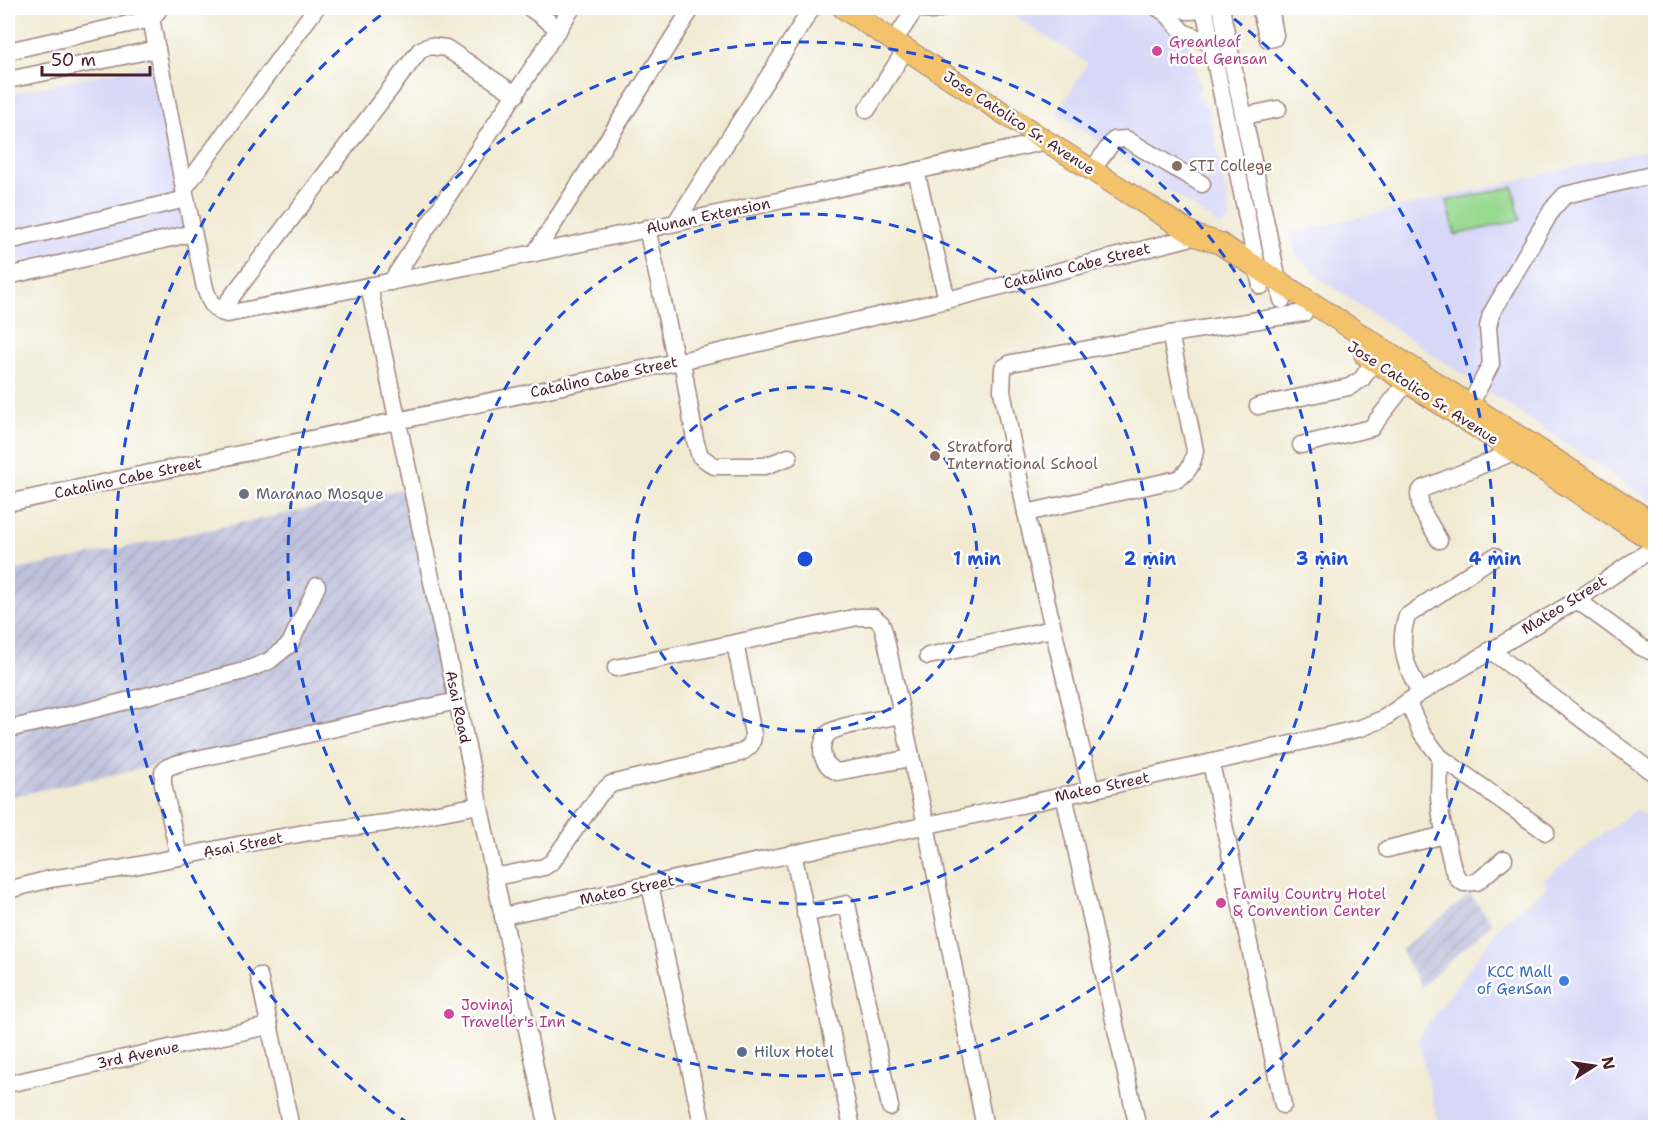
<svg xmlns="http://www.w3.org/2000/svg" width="1663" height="1135" font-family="'Shantell Sans',sans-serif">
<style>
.built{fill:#d7d7f8}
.industrial{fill:url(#industrial-furrows)}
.pitch{fill:#98d990;stroke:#717c5e;stroke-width:1.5}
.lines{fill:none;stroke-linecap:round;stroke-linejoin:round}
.minor-casing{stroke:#9e847f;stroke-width:19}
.major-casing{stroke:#9e847f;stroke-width:23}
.minor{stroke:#fff;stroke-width:16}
.major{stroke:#f3c26a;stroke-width:21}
.ring{fill:none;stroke:#1d4ed8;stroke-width:3;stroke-dasharray:10 8}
.hotel-dot{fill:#d1479c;stroke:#fff;stroke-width:2}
.education-dot{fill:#8d6e63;stroke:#fff;stroke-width:2}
.worship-dot{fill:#6b7280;stroke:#fff;stroke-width:2}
.shop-dot{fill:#3f7fe0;stroke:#fff;stroke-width:2}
.service-dot{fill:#5c6f8a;stroke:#fff;stroke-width:2}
.labels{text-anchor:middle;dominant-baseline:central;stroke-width:5;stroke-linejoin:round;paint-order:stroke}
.hotel-label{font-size:15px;fill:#b23c85;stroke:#fff;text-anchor:start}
.street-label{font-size:15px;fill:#4a1f2b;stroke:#fff}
.education-label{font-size:15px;fill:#785e54;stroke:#fff;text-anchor:start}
.worship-label{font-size:15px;fill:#5b616d;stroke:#fff;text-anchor:start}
.shop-label{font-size:15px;fill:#366cbe;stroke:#fff;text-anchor:end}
.service-label{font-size:15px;fill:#4e5e75;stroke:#fff;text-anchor:start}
.centre{fill:#1d4ed8;stroke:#fff;stroke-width:3}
.ring-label{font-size:18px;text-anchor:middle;font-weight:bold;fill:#1d4ed8;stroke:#fff;stroke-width:5;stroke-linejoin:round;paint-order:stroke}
</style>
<defs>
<pattern id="industrial-furrows" width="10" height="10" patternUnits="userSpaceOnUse" patternTransform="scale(1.5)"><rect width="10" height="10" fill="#bfc2dd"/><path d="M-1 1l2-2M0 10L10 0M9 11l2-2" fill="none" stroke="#a6a6be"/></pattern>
</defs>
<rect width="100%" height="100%" fill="#fff"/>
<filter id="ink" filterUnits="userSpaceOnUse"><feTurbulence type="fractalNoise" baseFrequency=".0167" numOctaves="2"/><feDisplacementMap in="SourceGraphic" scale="12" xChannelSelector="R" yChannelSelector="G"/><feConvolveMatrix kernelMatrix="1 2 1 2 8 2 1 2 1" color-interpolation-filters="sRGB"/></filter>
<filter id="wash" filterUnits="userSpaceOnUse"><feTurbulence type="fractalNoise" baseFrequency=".008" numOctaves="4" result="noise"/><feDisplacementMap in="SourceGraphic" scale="24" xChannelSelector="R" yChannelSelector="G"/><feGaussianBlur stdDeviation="1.35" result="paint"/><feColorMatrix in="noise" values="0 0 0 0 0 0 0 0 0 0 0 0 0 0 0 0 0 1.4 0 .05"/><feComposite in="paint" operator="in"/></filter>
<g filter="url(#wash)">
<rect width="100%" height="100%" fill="#f1ead3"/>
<g class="built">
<path d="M1020 8H1182L1200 91 1196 93 1209 110 1231 220 1221 226 1057 113 1088 63 1015 17Z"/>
<path d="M153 64 187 229 8 264V94Z"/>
<path d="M1655 148V503L1323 281 1298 257 1287 234Z"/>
<path d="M1655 808V1127H1439L1418 1038 1504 921 1547 888 1544 879 1636 809 1645 817Z"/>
</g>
<g class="industrial">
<path d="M407 488 453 702 8 797V572Z"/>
<path d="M1470 894 1492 923 1421 987 1401 950Z"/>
</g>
<path class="pitch" d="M1513 187 1520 220 1455 235 1447 201Z"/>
</g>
<g filter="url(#ink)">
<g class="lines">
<g class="minor-casing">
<g id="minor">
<path d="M149 8 184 189 205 288C209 301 213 310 227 314L535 253 890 177 1046 141"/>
<path d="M530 8 559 29"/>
<path d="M921 8 932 11 943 8"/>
<path d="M1158 8 1166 13 1183 32 1212 44"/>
<path d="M1178 8 1188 11 1205 10"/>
<path d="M1204 8 1261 286"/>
<path d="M1221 8 1282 300"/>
<path d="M1260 8 1268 39 1274 38 1275 35 1270 8"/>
<path d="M894 41 916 8"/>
<path d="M8 51 151 19 158 11"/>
<path d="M8 80 157 49"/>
<path d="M867 110 906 49"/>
<path d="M1244 116 1278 109"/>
<path d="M1092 170 1114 140 1126 139 1202 184"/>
<path d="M916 171 947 300"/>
<path d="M184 189 316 8"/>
<path d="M676 222 812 8"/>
<path d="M647 228 676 362"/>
<path d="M8 238 17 239 186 199"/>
<path d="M535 253 692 8"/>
<path d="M8 276 193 233"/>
<path d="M391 282 572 8"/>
<path d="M369 286 548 1128"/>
<path d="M220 312 420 50 430 46 446 48 516 95"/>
<path d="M682 360 695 440 700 456 714 466H765L789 457"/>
<path d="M1470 405 1491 364 1488 327 1491 314 1553 208 1565 195 1656 174"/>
<path d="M1258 406 1349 387 1362 379 1374 360"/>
<path d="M1301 445 1371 428 1407 382"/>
<path d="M8 503 676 362 947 300 1196 236"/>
<path d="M1026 513 1178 479C1189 471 1193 464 1195 450L1170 334"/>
<path d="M1439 540 1421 509 1419 494 1422 489 1514 452"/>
<path d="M1577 600 1641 647 1656 654"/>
<path d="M1490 650 1656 775"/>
<path d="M928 656 1052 629"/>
<path d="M616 668 858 617H874L881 623 884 631 926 825 985 1128"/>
<path d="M1420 693C1406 667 1397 644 1407 616L1495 556"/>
<path d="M1408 702 1421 732 1440 757 1546 832"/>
<path d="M902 715C888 718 838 725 829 733 824 737 822 745 822 750 822 761 828 767 837 772L911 758"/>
<path d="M8 729 87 711 244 671 269 661 290 644 317 586"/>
<path d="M1440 757 1439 797 1441 817 1453 869 1458 879 1464 883 1477 882 1504 859"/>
<path d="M1211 763 1283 1105"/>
<path d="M1091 790 1026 513 1002 391 1003 368 1011 363 1170 334 1304 313"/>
<path d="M1064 795 1138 1128"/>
<path d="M1387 849 1445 835"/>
<path d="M793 853 852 1128"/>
<path d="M179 857 163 784V772L168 767 179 763 457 701"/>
<path d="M495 877 544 867 552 862 600 794 611 784 740 753C749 748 753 745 753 734L735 643"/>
<path d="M650 885 703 1128"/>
<path d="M8 890 50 879 119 869 238 845 310 832 386 823 479 805"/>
<path d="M805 914 847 904 890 1107"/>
<path d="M503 916 1091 790 1361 728 1383 719 1420 693 1577 600 1656 546"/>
<path d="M259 976 291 1128"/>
<path d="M8 1084 268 1026"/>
</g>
</g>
<g class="major-casing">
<g id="major">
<path d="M843 8 1046 141 1196 236 1219 243 1656 525"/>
<path d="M1365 355 1656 543"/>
</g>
</g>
<use href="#minor" class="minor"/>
<use href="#major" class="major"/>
</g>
</g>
<g class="ring">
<circle cx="805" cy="559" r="172"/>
<circle cx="805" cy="559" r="345"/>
<circle cx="805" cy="559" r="517"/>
<path d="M409 1124A690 690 0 0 1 390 8M1220 8A690 690 0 0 1 1201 1124"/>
</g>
<g class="hotel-dot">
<circle cx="1157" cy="51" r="6"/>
<circle cx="1221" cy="903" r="6"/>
<circle cx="449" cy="1014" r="6"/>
</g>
<g class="education-dot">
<circle cx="1177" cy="166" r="6"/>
<circle cx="935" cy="456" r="6"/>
</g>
<circle class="worship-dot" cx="244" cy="494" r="6"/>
<circle class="shop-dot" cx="1564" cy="981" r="6"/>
<circle class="service-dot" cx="742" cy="1052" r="6"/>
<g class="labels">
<g class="hotel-label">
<text x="1169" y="42">Greanleaf<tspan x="1169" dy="17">Hotel Gensan</tspan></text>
<text x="1233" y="894">Family Country Hotel<tspan x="1233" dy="17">&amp; Convention Center</tspan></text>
<text x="461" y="1005">Jovinaj<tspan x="461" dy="17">Traveller's Inn</tspan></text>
</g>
<g class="street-label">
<text transform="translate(1019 123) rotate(33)">Jose Catolico Sr. Avenue</text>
<text transform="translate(708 216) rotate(-12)">Alunan Extension</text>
<text transform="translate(1077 266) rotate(-14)">Catalino Cabe Street</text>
<text transform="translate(604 377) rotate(-12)">Catalino Cabe Street</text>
<text transform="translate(1423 393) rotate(33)">Jose Catolico Sr. Avenue</text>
<text transform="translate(128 478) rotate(-12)">Catalino Cabe Street</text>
<text transform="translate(1564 605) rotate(-32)">Mateo Street</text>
<text transform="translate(458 707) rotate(78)">Asai Road</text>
<text transform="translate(1102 787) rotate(-12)">Mateo Street</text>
<text transform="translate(243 845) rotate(-11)">Asai Street</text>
<text transform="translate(627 890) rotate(-12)">Mateo Street</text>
<text transform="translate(138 1055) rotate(-12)">3rd Avenue</text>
</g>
<g class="education-label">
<text x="1189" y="166">STI College</text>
<text x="947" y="447">Stratford<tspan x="947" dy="17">International School</tspan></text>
</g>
<g class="worship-label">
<text x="256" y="494">Maranao Mosque</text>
</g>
<g class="shop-label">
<text x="1552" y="972">KCC Mall<tspan x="1552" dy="17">of GenSan</tspan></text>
</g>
<g class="service-label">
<text x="754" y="1052">Hilux Hotel</text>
</g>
</g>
<circle cx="805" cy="559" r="9" class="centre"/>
<g class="ring-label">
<text x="977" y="565">1 min</text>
<text x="1150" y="565">2 min</text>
<text x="1322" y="565">3 min</text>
<text x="1495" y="565">4 min</text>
</g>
<rect width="1663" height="1135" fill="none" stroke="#fff" stroke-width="30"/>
<g transform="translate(1594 1066) rotate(78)" stroke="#ffffff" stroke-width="4.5" paint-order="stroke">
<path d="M0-4.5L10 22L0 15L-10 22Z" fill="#4a1f2b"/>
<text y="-9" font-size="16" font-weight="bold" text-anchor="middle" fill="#4a1f2b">N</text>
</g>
<path d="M42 66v9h108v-9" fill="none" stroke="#4a1f2b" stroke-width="3"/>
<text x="51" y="66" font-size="18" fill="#4a1f2b" stroke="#ffffff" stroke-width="4.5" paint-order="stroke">50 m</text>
</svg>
